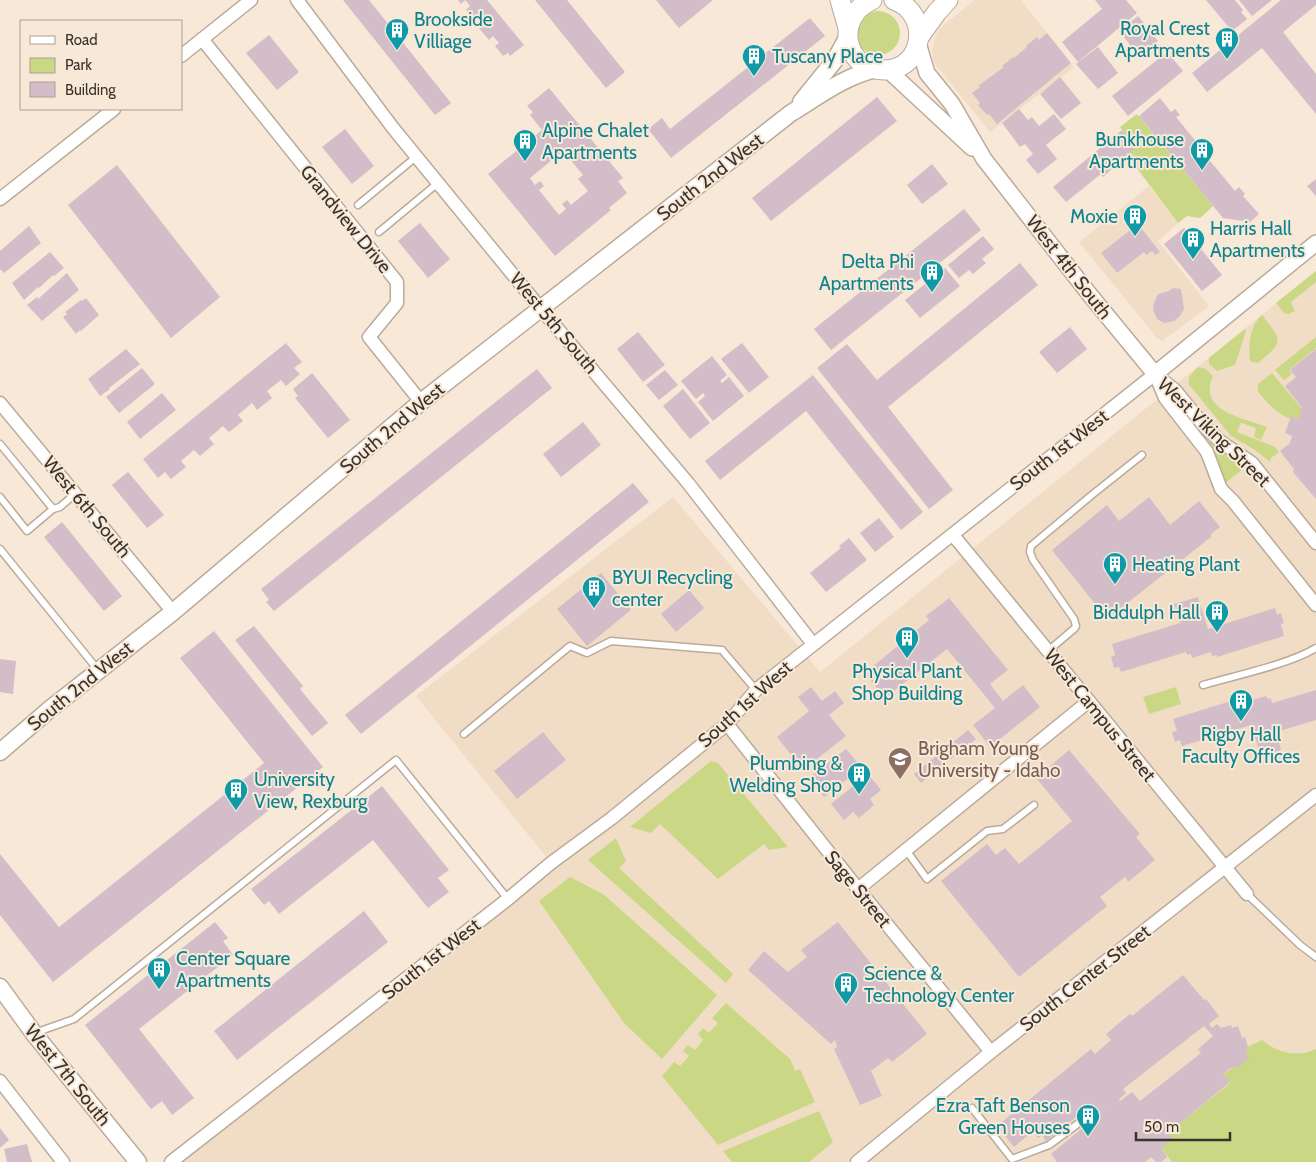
<svg xmlns="http://www.w3.org/2000/svg" width="1316" height="1162" font-family="Cabin,sans-serif">
<style>
.built{fill:#f1ddc6}
.green{fill:#cad885}
.building{fill:#d3bdc9;fill-rule:evenodd}
.lines{fill:none;stroke-linecap:round;stroke-linejoin:round}
.service-casing{stroke:#baab9b;stroke-width:9}
.minor-casing{stroke:#baab9b;stroke-width:15}
.tertiary-casing{stroke:#baab9b;stroke-width:18}
.secondary-casing{stroke:#baab9b;stroke-width:19}
.primary-casing{stroke:#baab9b;stroke-width:21}
.service{stroke:#fff;stroke-width:6}
.minor{stroke:#fff;stroke-width:12}
.tertiary{stroke:#fff;stroke-width:15}
.secondary{stroke:#fff;stroke-width:16}
.primary{stroke:#fff;stroke-width:19}
.labels{text-anchor:middle;dominant-baseline:central;stroke-width:4;stroke-linejoin:round;paint-order:stroke}
.culture-label{font-size:19px;fill:#0d838f;stroke:#f8e8d7;text-anchor:start}
.street-label{font-size:19px;fill:#39332c;stroke:#f8e8d7}
.education-label{font-size:19px;fill:#785e54;stroke:#f8e8d7;text-anchor:start}
</style>
<rect width="100%" height="100%" fill="#f8e8d7"/>
<g class="built">
<path d="M975 0H1021L1074 67 990 132 935 64 933 58 932 50 936 35 941 27Z"/>
<path d="M1149 186 1178 223 1158 241 1209 306 1162 341 1157 338 1079 242Z"/>
<path d="M1316 271V1162H171L551 863 416 696 673 497 820 672Z"/>
</g>
<g class="green">
<circle cx="878" cy="33" r="22"/>
<path d="M1137 114 1213 206 1200 218 1187 216 1178 223 1127 155 1135 147 1120 127Z"/>
<path d="M1316 271V282L1291 302 1295 311 1288 314 1284 313 1276 303Z"/>
<path d="M1262 315C1283 342 1284 341 1258 363L1252 362 1250 360C1248 345 1250 325 1262 315Z"/>
<path d="M1245 329 1246 331 1235 365 1217 371 1209 364V358Z"/>
<path d="M1316 337V348L1289 370 1292 374 1284 380 1275 370Z"/>
<path d="M1198 367 1206 369 1213 376C1197 411 1243 418 1267 427L1261 440 1254 437 1256 428 1242 423H1241L1237 432 1275 447 1279 452 1271 458 1270 462 1255 450 1231 436 1191 387 1189 385V377Z"/>
<path d="M1272 373 1303 410 1299 421C1280 418 1270 406 1258 392V384Z"/>
<path d="M1210 441 1247 466 1224 484 1207 443Z"/>
<path d="M1176 687 1181 704 1149 714 1143 697Z"/>
<path d="M711 761 718 763 788 847 769 850 764 844 718 879 660 824 651 833 630 827Z"/>
<path d="M616 838 626 861 619 868 733 974 726 983 588 860Z"/>
<path d="M570 877 603 894 717 995 662 1059 624 1023 539 901Z"/>
<path d="M726 1003 790 1059 795 1071 800 1069 815 1102 718 1145 662 1076 674 1062 680 1066 689 1056 683 1051 688 1045 695 1050 703 1040 698 1034 703 1028 709 1033 718 1023 712 1018Z"/>
<path d="M1262 1040C1277 1053 1298 1058 1316 1049V1162H1172L1161 1148 1172 1139 1168 1133 1230 1083 1223 1074 1242 1062 1245 1048Z"/>
<path d="M819 1111 833 1142 809 1162H732L723 1151Z"/>
</g>
<g class="building">
<path d="M343 0H369L451 103 435 115Z"/>
<path d="M458 0H487L524 45 510 56 508 53 503 56 495 46 499 43 493 36 489 40 479 28 484 24 479 18 475 21 466 10 470 6 465 0 461 4Z"/>
<path d="M535 0H567L625 72 606 88Z"/>
<path d="M656 0H713L679 28Z"/>
<path d="M1095 0H1126L1137 13 1078 62 1062 42 1102 9Z"/>
<path d="M1206 0H1235L1243 10 1241 12 1247 19 1232 31Z"/>
<path d="M1239 0H1272L1252 16Z"/>
<path d="M1281 0H1316V5L1283 32 1316 74V114L1262 48 1207 92 1192 73Z"/>
<path d="M1138 16 1158 41 1139 56 1119 31Z"/>
<path d="M810 18 825 36 671 158 648 129 662 118 670 129Z"/>
<path d="M1047 33 1071 63 997 124 989 114 987 115 978 105 980 103 972 93 980 87 978 86 1004 67 1002 66 1013 57 1014 58 1027 47 1026 46 1037 37 1039 40Z"/>
<path d="M269 35 299 72 277 90 246 53Z"/>
<path d="M1098 47 1118 73 1098 89 1076 64Z"/>
<path d="M1167 52 1183 71 1128 116 1112 96Z"/>
<path d="M1060 77 1081 103 1061 119 1040 94Z"/>
<path d="M549 88 623 178 618 181 627 193 609 208 611 210 555 256 488 174 542 130 530 115 533 112 527 106ZM563 151 583 175 578 179 588 191 571 205 567 200 562 204 566 209 559 215 539 190 544 186 540 181 535 185 530 178Z"/>
<path d="M877 97 897 121 771 221 752 198Z"/>
<path d="M1160 98 1171 112 1175 109 1180 115 1176 117 1202 149 1206 146 1211 152 1206 156 1235 191 1239 187 1245 194 1243 196 1259 214 1250 222 1223 218 1139 116Z"/>
<path d="M1019 109 1028 120 1032 117 1039 126 1054 114 1066 129 1046 145 1057 159 1038 174 1026 160 1033 154 1025 144 1020 147 1002 123Z"/>
<path d="M345 129 374 166 352 184 322 147Z"/>
<path d="M1122 130 1136 147 1103 177 1101 174 1066 202 1053 187Z"/>
<path d="M932 164 948 184 922 204 907 185Z"/>
<path d="M117 165 220 297 171 338 68 205Z"/>
<path d="M1316 179V196L1307 186Z"/>
<path d="M964 209 981 230 831 350 814 329Z"/>
<path d="M420 223 450 259 428 278 398 241Z"/>
<path d="M1138 224 1160 252 1155 255 1152 251 1146 255 1144 252 1117 273 1101 253Z"/>
<path d="M29 226 41 243 4 273 0 269V251Z"/>
<path d="M1184 228 1222 275 1202 291 1164 244Z"/>
<path d="M983 236 994 249 982 259 986 263 973 274 969 270 959 278 948 265Z"/>
<path d="M50 252 64 268 54 276 53 275 39 288 38 287 24 300 12 283Z"/>
<path d="M1020 263 1038 285 888 407 953 490 929 509 817 368 847 344 877 380Z"/>
<path d="M945 268 960 286 920 318 905 300Z"/>
<path d="M67 273 79 290 42 321 27 305 37 297 38 299Z"/>
<path d="M1173 288 1181 289 1184 309 1180 316 1174 321 1164 323 1157 319 1153 310 1154 303 1158 294 1169 291Z"/>
<path d="M86 298 99 315 81 331 80 330 76 334 63 317 67 314 65 312 81 300 82 301Z"/>
<path d="M1070 327 1087 349 1057 373 1039 352Z"/>
<path d="M638 332 665 365 643 382 617 349Z"/>
<path d="M286 343 302 362 294 368 300 374 286 386 281 380 267 391 272 398 257 410 252 403 238 415 243 421 229 432 223 426 209 438 214 444 200 456 194 450 181 461 186 467 171 479 165 472 158 478 143 459Z"/>
<path d="M742 343 769 377 749 393 721 359Z"/>
<path d="M126 349 140 364 109 388 110 389 100 396 88 379Z"/>
<path d="M1316 349V499L1293 472 1294 469 1280 451 1290 443 1292 436 1285 433 1291 416 1298 419 1302 408 1285 386 1296 377 1290 370Z"/>
<path d="M712 356 727 375 720 381 722 383 729 377 744 396 713 421 698 402 705 396 703 393 696 399 681 381Z"/>
<path d="M142 368 155 384 119 413 106 397Z"/>
<path d="M537 369 552 388 274 611 266 602 269 600 261 589Z"/>
<path d="M665 370 678 385 659 400 646 385Z"/>
<path d="M312 373 350 420 328 438 295 398 298 396 293 389Z"/>
<path d="M813 375 923 512 901 530 806 411 720 480 705 461Z"/>
<path d="M683 389 710 423 690 439 663 406Z"/>
<path d="M162 393 176 410 140 439 127 422Z"/>
<path d="M583 422 601 445 561 477 543 454Z"/>
<path d="M128 472 164 515 147 528 112 485Z"/>
<path d="M633 483 649 502 361 734 345 715Z"/>
<path d="M1149 497 1170 525 1199 501 1220 527 1211 534V537L1107 619 1052 550 1107 505 1119 521Z"/>
<path d="M879 518 894 537 875 552 860 533Z"/>
<path d="M62 522 122 596 104 611 44 537Z"/>
<path d="M849 538 867 560 826 592 810 573 841 548 839 546Z"/>
<path d="M601 573 631 610 587 646 557 609Z"/>
<path d="M689 590 704 608 676 632 661 614Z"/>
<path d="M1198 597 1208 629 1275 608 1277 615 1281 613 1284 623 1281 624 1284 636 1217 657V655L1212 656 1211 652 1192 658 1191 654 1187 655 1186 652 1121 672 1119 667 1114 668 1111 657 1115 655 1112 644 1180 623 1174 604Z"/>
<path d="M949 598 1008 670 990 684 1003 701 1023 685 1040 707 990 747 973 725 995 708 947 649 885 698 865 673 929 620 926 616Z"/>
<path d="M254 626 303 686 300 689 328 723 312 736 235 640Z"/>
<path d="M214 631 323 767 53 982 0 915V854L59 927 264 763 180 658Z"/>
<path d="M0 659 16 661 13 694 0 692Z"/>
<path d="M811 687 822 701 835 691 844 703 829 715 846 736 803 770 777 737 809 711 798 697Z"/>
<path d="M1316 690V720L1276 732 1281 750 1261 756 1251 725 1182 746 1180 740 1175 742 1172 732 1177 731 1173 719 1247 696 1249 701 1266 696 1268 699 1271 698 1272 703Z"/>
<path d="M968 730 976 739 921 783 914 774Z"/>
<path d="M543 732 566 760 517 799 494 771Z"/>
<path d="M846 749 862 768 824 797 809 778Z"/>
<path d="M1069 750 1140 834 1136 837 1155 860 1128 882 1125 877 1100 897 1107 906 1019 977 941 881 987 844 996 855 1005 848 1019 864 1072 821 1036 778Z"/>
<path d="M868 774 881 790 870 799 874 805 859 818 853 812 844 820 831 804Z"/>
<path d="M382 786 449 870 438 878 449 892 428 908 373 840 279 914 269 901 264 905 251 889Z"/>
<path d="M364 911 388 942 237 1060 214 1031Z"/>
<path d="M215 922 228 938 223 941 233 955 139 1029 194 1098 172 1115 162 1101 151 1109 85 1025Z"/>
<path d="M838 922 927 1034 892 1062 888 1058 871 1071 882 1096 860 1105 834 1049 837 1047 835 1040 831 1044 748 970 764 951 788 972 807 957 801 950Z"/>
<path d="M1183 975 1204 1000 1206 999 1219 1016 1209 1024 1212 1028 1217 1024 1221 1028 1231 1025 1232 1028 1238 1026 1242 1038 1245 1037 1248 1047 1245 1048 1249 1060 1242 1062 1243 1065 1229 1069 1223 1074 1230 1082 1168 1133 1173 1139 1161 1148 1167 1157 1161 1162H1156L1151 1157 1145 1162H1057L1051 1154 1108 1107 1100 1114 1098 1110 1088 1118 1083 1112 1046 1141 1042 1135 1038 1138 1033 1131 1014 1147 997 1126 1091 1049 1095 1054 1111 1040 1106 1034 1130 1014 1132 1016ZM1204 1026 1213 1036 1198 1049 1201 1053 1140 1101 1132 1092 1120 1101 1119 1099 1126 1093 1123 1089Z"/>
<path d="M0 1128 9 1140 0 1148Z"/>
<path d="M27 1144 32 1162H7L4 1149Z"/>
</g>
<g class="lines">
<g class="service-casing">
<g id="service">
<path d="M358 205 416 157"/>
<path d="M379 232 438 183"/>
<path d="M0 444 53 509"/>
<path d="M0 497 27 531 53 509 60 507 75 494"/>
<path d="M0 549 98 670"/>
<path d="M1048 651 1075 628 1076 626 1074 619 1033 560 1030 552 1031 546 1093 494 1142 455"/>
<path d="M1203 685C1237 675 1287 665 1316 648"/>
<path d="M464 734 570 646 587 653 611 641 722 650 756 690"/>
<path d="M906 850 927 879 987 831 1003 829 1034 805"/>
<path d="M1247 894 1300 945 1316 957"/>
<path d="M36 1035 43 1030 74 1019 396 760 508 899"/>
<path d="M972 1108 1012 1159 1049 1145 1083 1120"/>
</g>
</g>
<g class="minor-casing">
<g id="minor">
<path d="M297 0 393 128 541 309 688 483 813 644"/>
<path d="M202 39 397 282V303L369 337 421 402"/>
<path d="M181 56 251 0"/>
<path d="M0 199 114 109"/>
<path d="M0 403 173 612"/>
<path d="M953 535 1247 894"/>
<path d="M1316 543 1252 463 1221 442 1205 427 1175 390 1155 374 1165 398 1207 452 1221 489 1233 501 1316 605"/>
<path d="M727 724 858 889 991 1052"/>
<path d="M858 889 1089 701"/>
<path d="M0 1081 63 1162"/>
<path d="M171 1162 508 899 551 863 612 818 727 724 756 690 1155 374"/>
<path d="M857 1162 991 1052 1316 795"/>
</g>
</g>
<g class="tertiary-casing">
<g id="tertiary">
<path d="M918 43 927 73 952 104 984 159 1090 295 1155 374 1316 243"/>
<path d="M888 70 972 148"/>
</g>
</g>
<g class="secondary-casing">
<g id="secondary">
<path d="M801 102 835 60 847 38"/>
<path d="M0 752 50 709 173 612 421 402 791 113C819 96 843 77 876 69"/>
<path d="M0 987 35 1035 138 1162"/>
</g>
</g>
<g class="primary-casing">
<g id="primary">
<path d="M840 0 848 28"/>
<path d="M872 0C834 17 843 70 885 70 925 69 931 13 894 0"/>
<path d="M919 37 937 12 948 0"/>
</g>
</g>
<use href="#service" class="service"/>
<use href="#minor" class="minor"/>
<use href="#tertiary" class="tertiary"/>
<use href="#secondary" class="secondary"/>
<use href="#primary" class="primary"/>
</g>
<defs>
<g id="building-pin" transform="scale(1.25)"><path d="M0 17L-7.5 6A9.5 9.5 0 1 1 7.5 6Z" fill="#0f9aa8" stroke="#f8e8d7"/><path d="M-4-6H4V6H1V3H-1V6H-4ZM-2.5-4.3h1.7v1.8h-1.7ZM.8-4.3h1.7v1.8H.8ZM-2.5-1h1.7V.8h-1.7ZM.8-1h1.7V.8H.8Z" fill="#fff"/></g>
<g id="university-pin" transform="scale(1.25)"><path d="M0 17L-7.5 6A9.5 9.5 0 1 1 7.5 6Z" fill="#8d6e63" stroke="#f8e8d7"/><path d="M0-5L7-2L0 1L-7-2ZM-4 1L0 2.5L4 1V4Q0 6-4 4Z" fill="#fff"/></g>
</defs>
<g fill-rule="evenodd">
<use href="#building-pin" x="397" y="30"/>
<use href="#building-pin" x="1227" y="39"/>
<use href="#building-pin" x="754" y="56"/>
<use href="#building-pin" x="525" y="141"/>
<use href="#building-pin" x="1202" y="150"/>
<use href="#building-pin" x="1135" y="216"/>
<use href="#building-pin" x="1193" y="239"/>
<use href="#building-pin" x="932" y="272"/>
<use href="#building-pin" x="1115" y="564"/>
<use href="#building-pin" x="594" y="588"/>
<use href="#building-pin" x="1217" y="612"/>
<use href="#building-pin" x="907" y="638"/>
<use href="#building-pin" x="1241" y="701"/>
<use href="#university-pin" x="900" y="759"/>
<use href="#building-pin" x="859" y="774"/>
<use href="#building-pin" x="236" y="790"/>
<use href="#building-pin" x="159" y="969"/>
<use href="#building-pin" x="846" y="984"/>
<use href="#building-pin" x="1088" y="1116"/>
</g>
<g class="labels">
<g class="culture-label">
<text x="414" y="19">Brookside<tspan x="414" dy="22">Villiage</tspan></text>
<text x="1210" y="28" text-anchor="end">Royal Crest<tspan x="1210" dy="22">Apartments</tspan></text>
<text x="772" y="56">Tuscany Place</text>
<text x="542" y="130">Alpine Chalet<tspan x="542" dy="22">Apartments</tspan></text>
<text x="1184" y="139" text-anchor="end">Bunkhouse<tspan x="1184" dy="22">Apartments</tspan></text>
<text x="1118" y="216" text-anchor="end">Moxie</text>
<text x="1210" y="228">Harris Hall<tspan x="1210" dy="22">Apartments</tspan></text>
<text x="914" y="261" text-anchor="end">Delta Phi<tspan x="914" dy="22">Apartments</tspan></text>
<text x="1132" y="564">Heating Plant</text>
<text x="612" y="577">BYUI Recycling<tspan x="612" dy="22">center</tspan></text>
<text x="1200" y="612" text-anchor="end">Biddulph Hall</text>
<text x="907" y="671" text-anchor="middle">Physical Plant<tspan x="907" dy="22">Shop Building</tspan></text>
<text x="1241" y="734" text-anchor="middle">Rigby Hall<tspan x="1241" dy="22">Faculty Offices</tspan></text>
<text x="842" y="763" text-anchor="end">Plumbing &amp;<tspan x="842" dy="22">Welding Shop</tspan></text>
<text x="254" y="779">University<tspan x="254" dy="22">View, Rexburg</tspan></text>
<text x="176" y="958">Center Square<tspan x="176" dy="22">Apartments</tspan></text>
<text x="864" y="973">Science &amp;<tspan x="864" dy="22">Technology Center</tspan></text>
<text x="1070" y="1105" text-anchor="end">Ezra Taft Benson<tspan x="1070" dy="22">Green Houses</tspan></text>
</g>
<g class="street-label">
<text transform="translate(710 177) rotate(-38)">South 2nd West</text>
<text transform="translate(346 219) rotate(51)">Grandview Drive</text>
<text transform="translate(1069 267) rotate(52)">West 4th South</text>
<text transform="translate(554 323) rotate(50)">West 5th South</text>
<text transform="translate(392 428) rotate(-40)">South 2nd West</text>
<text transform="translate(1214 432) rotate(44)">West Viking Street</text>
<text transform="translate(1059 450) rotate(-38)">South 1st West</text>
<text transform="translate(87 507) rotate(50)">West 6th South</text>
<text transform="translate(80 686) rotate(-39)">South 2nd West</text>
<text transform="translate(745 704) rotate(-42)">South 1st West</text>
<text transform="translate(1100 715) rotate(51)">West Campus Street</text>
<text transform="translate(858 889) rotate(51)">Sage Street</text>
<text transform="translate(431 959) rotate(-38)">South 1st West</text>
<text transform="translate(1085 978) rotate(-38)">South Center Street</text>
<text transform="translate(68 1075) rotate(51)">West 7th South</text>
</g>
<g class="education-label">
<text x="918" y="748">Brigham Young<tspan x="918" dy="22">University - Idaho</tspan></text>
</g>
</g>
<rect x="20" y="20" width="162" height="90" fill="#f8e8d7" stroke="#aca093"/>
<rect x="30" y="36" width="25" height="8" fill="#ffffff" stroke="#aca093"/>
<text x="65" y="45" font-size="15" fill="#39332c">Road</text>
<rect x="30" y="58" width="25" height="15" fill="#cad885" stroke="#aca093"/>
<text x="65" y="70" font-size="15" fill="#39332c">Park</text>
<rect x="30" y="82" width="25" height="15" fill="#d3bdc9" stroke="#aca093"/>
<text x="65" y="95" font-size="15" fill="#39332c">Building</text>
<path d="M1136 1132v8h94v-8" fill="none" stroke="#39332c" stroke-width="2.5"/>
<text x="1144" y="1132" font-size="15" fill="#39332c" stroke="#f8e8d7" stroke-width="4" paint-order="stroke">50 m</text>
</svg>
